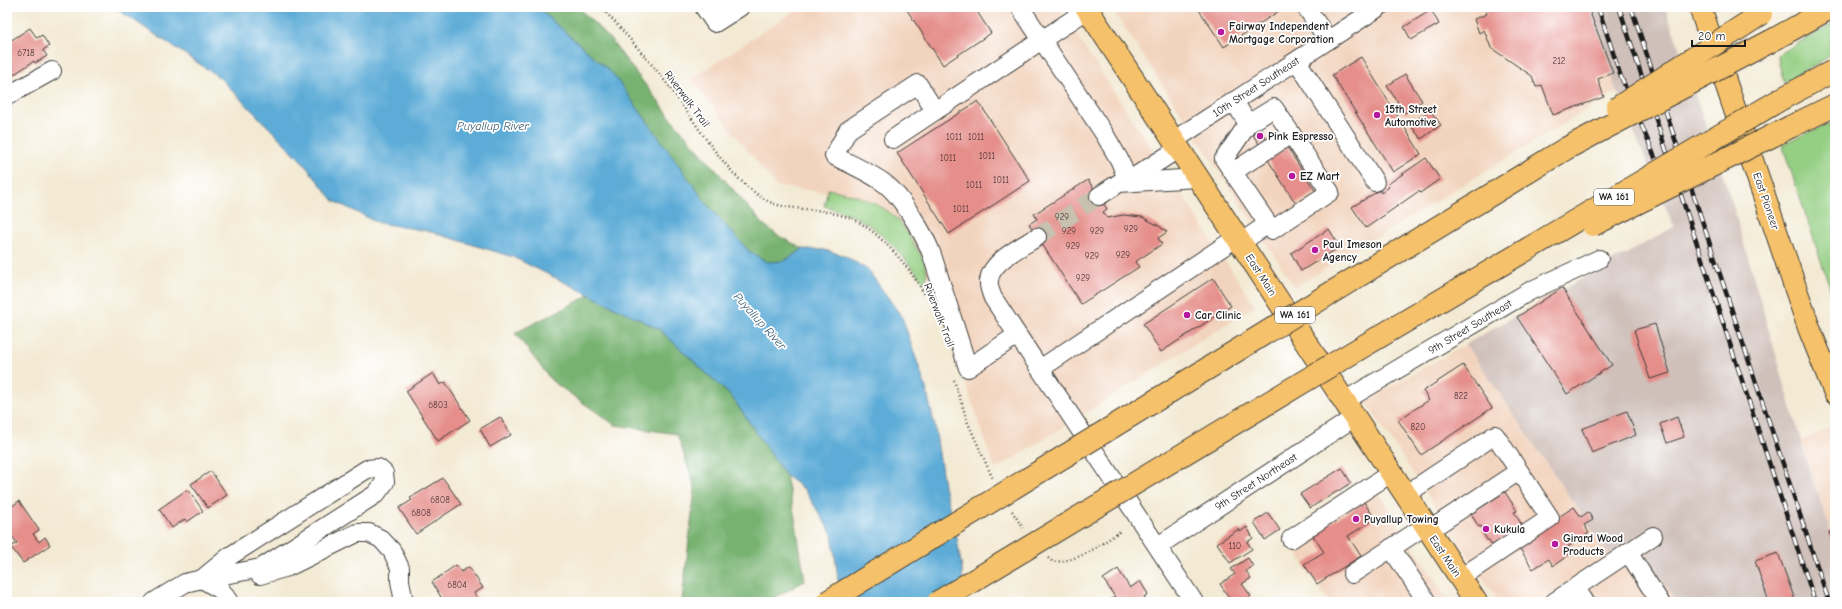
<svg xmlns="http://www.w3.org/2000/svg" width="1842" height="609" font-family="'Comic Neue',sans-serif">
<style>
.built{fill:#f2d4be}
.industrial{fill:#cfc0ba}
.green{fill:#94cf83;stroke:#587650}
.forest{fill:#77b271;stroke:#4a6746}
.water{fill:#5dacd7;stroke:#3c647a}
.building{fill:#e58e8a}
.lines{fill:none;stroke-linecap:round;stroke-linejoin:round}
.minor-tunnel{stroke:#c8c1af;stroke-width:18;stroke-dasharray:18 9;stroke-linecap:butt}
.minor-casing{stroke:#3c3b38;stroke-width:20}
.major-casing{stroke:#3c3b38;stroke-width:24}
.highway-casing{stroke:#3c3b38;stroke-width:24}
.path{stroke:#3c3b38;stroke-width:2.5;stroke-dasharray:1 3;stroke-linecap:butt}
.minor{stroke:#fff;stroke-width:18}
.major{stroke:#f5c16b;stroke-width:22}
.highway{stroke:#f5c16b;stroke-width:22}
.rail-casing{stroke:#1c1c1c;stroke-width:4.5}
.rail{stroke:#fff;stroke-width:3;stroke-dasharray:9;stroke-linecap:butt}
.highway-bridge-casing{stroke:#3c3b38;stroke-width:24;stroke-linecap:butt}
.highway-bridge{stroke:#f5c16b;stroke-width:22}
.poi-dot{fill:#b5179e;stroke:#fff;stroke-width:1.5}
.labels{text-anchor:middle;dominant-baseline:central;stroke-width:3.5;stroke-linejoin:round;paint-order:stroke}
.number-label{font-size:9px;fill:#4e3838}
.shield{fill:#fff;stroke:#606060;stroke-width:1}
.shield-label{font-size:10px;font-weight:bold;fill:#1c1c1c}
.poi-label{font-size:11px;font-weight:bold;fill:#1c1c1c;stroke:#fff;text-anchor:start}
.street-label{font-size:11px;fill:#1c1c1c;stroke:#fff}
.water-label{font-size:12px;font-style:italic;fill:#395d70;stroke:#fff}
</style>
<rect width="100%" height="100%" fill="#fff"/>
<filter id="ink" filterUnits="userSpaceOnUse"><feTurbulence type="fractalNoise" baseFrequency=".025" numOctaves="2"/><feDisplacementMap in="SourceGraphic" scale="8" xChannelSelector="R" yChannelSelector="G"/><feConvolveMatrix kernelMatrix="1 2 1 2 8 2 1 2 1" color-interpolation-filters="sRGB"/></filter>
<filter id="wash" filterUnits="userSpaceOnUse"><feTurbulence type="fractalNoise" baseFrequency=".012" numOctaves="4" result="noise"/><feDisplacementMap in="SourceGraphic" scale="16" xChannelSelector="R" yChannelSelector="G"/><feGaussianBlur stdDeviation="0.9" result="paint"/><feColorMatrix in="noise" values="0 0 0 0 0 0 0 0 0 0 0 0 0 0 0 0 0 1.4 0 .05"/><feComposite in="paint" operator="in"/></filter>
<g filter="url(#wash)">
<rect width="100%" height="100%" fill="#f3ead4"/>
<g class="built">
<path d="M800 7H1058L1255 306 995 470 930 279 900 228 838 194 776 186 691 79Z"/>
<path d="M1111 7H1587L1608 70 1617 91 1295 287Z"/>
<path d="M1674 227 1802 602H1499L1365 401Z"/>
<path d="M1835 425V544L1801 441Z"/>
<path d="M1372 483 1449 602H1329L1287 538Z"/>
</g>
<path class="industrial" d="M1587 7H1665L1731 199 1807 462 1835 544V602H1676L1634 538 1609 555 1466 344 1674 227 1608 70Z"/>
<g class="green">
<path d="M1835 22V53L1784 83 1777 55Z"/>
<path d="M1835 121V303L1782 144Z"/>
<path d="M828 189C854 194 884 202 902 225 907 231 911 239 915 246 923 257 930 269 925 283 905 259 882 229 853 216 844 212 834 209 824 206Z"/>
</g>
<g class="forest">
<path d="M537 7H578L609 38 675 123 763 224 777 235 803 249 784 261 767 262 749 251 709 207 586 50Z"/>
<path d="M590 295 659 329 732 397 786 476 795 518 805 581 766 602 682 601 695 488 677 434 615 425 552 381 515 333Z"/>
</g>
<path class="water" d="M114 7H537L613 74 709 207 749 251 767 262 784 261 803 249 824 250 843 255 868 270 902 317 926 388 935 427 944 486 956 533 962 569 963 602H841L832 534 804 489 786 476 732 397 659 329 513 257 428 231 379 223 334 201 299 158 219 77Z"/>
<g id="blocks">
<g class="building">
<path d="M905 7H974L991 33 943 65Z"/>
<path d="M1197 7H1285L1224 47Z"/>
<path d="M1484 7H1588L1613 73 1598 79 1604 97 1553 115 1542 85 1536 87 1532 76 1491 48 1484 30 1479 33 1474 19 1487 14Z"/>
<path d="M1431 10 1439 24 1411 40 1404 27Z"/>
<path d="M30 28 37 38 42 35 49 46 43 50 47 56 35 63 34 61 7 79V43Z"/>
<path d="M1361 57 1421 154 1393 172 1332 75Z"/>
<path d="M1405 74 1422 101 1405 113 1387 86Z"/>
<path d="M978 101 1030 181 949 234 897 153Z"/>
<path d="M1430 110 1441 125 1421 139 1410 124Z"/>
<path d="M1261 130 1266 138 1265 140 1266 142 1259 144 1253 135Z"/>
<path d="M1287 147 1316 192 1296 204 1268 160Z"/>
<path d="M1426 158 1440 179 1420 193 1419 191 1366 228 1352 207 1380 190 1381 193 1389 187 1388 184Z"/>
<path d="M1088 180 1107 209 1103 212 1107 218 1123 215 1142 217 1159 226 1167 232 1158 238 1162 244 1135 262 1139 267 1081 304 1029 224 1037 219 1034 214Z"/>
<path d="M1329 229 1340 247 1301 271 1291 253Z"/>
<path d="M1213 278 1231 306 1161 352 1143 324Z"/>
<path d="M1562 288 1612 365 1567 394 1517 317Z"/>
<path d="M1655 324 1670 373 1650 379 1634 330Z"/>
<path d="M1463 365 1492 408 1421 455 1398 420 1429 400 1423 391Z"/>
<path d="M433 373 440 385 445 382 470 420 438 441 406 391Z"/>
<path d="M1627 411 1636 435 1592 453 1582 429Z"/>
<path d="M500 417 511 435 490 447 480 429Z"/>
<path d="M1677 417 1684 437 1667 443 1660 424Z"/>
<path d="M1342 468 1351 483 1310 508 1300 494Z"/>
<path d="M211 471 227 495 208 508 191 484Z"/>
<path d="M443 478 461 504 416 534 399 508 412 500 410 498Z"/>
<path d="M188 489 203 511 187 522 185 519 172 528 159 509Z"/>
<path d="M1505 492 1517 511 1514 512 1522 525 1513 531 1515 532 1492 545 1489 540H1487L1482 531 1483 530 1481 526 1479 527 1471 514Z"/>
<path d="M19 501 39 530 33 534 39 542 45 537 50 545 23 563 11 547 17 543 7 529V510Z"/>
<path d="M1364 502 1375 519 1348 536 1361 556 1317 584 1304 564 1324 552 1312 534Z"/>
<path d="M1574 507 1581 517 1588 512 1593 520 1584 525 1589 533 1566 548 1570 554 1553 566 1549 559 1533 569 1517 544Z"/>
<path d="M1268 513 1280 530 1265 540 1254 522Z"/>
<path d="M1247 527 1253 538 1247 542 1252 549 1230 563 1217 543 1239 529 1240 532Z"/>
<path d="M1835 530V547L1829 532Z"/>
<path d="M1778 553 1795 600 1788 602H1769L1755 561Z"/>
<path d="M1248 558 1253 566 1246 571 1251 578 1242 584 1251 596 1242 602H1232L1220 584 1235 574 1231 569Z"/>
<path d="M456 565 461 572 469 567 483 588 474 593 480 602H433L441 597 432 582Z"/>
<path d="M1118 569 1130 588 1140 581 1148 594 1144 597 1147 601 1110 602 1109 600 1115 597 1103 579Z"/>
</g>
</g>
</g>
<g filter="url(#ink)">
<use href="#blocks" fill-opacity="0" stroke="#3c3b38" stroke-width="1"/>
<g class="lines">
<path class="minor-tunnel" d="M1037 237 1099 196"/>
<g class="minor-casing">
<g id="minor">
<path d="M704 7 715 23 740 7"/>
<path d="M1020 7 1105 135 1120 161 1128 182"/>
<path d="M1306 7 1328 40"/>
<path d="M1297 61 1375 182"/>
<path d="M7 96 52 71"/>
<path d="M1234 101 1248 124 1224 159 1272 230 1330 192 1274 108 1248 124"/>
<path d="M935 111 918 84 848 130 834 156C850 164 869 172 884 183 901 195 925 235 932 255L968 368 1017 335"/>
<path d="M893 139 1087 10"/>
<path d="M1173 141 1379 7"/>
<path d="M1233 172 1291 134"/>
<path d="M1128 181 1178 149"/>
<path d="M1099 196 1119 183 1197 178"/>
<path d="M1037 237C1023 246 991 261 989 280 988 286 991 293 993 298L1194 602"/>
<path d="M1240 243 1268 224"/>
<path d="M1040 369 1236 238"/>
<path d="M1344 401 1530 291 1599 259"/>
<path d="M378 468 384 473 385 482 376 494 261 568 202 579 230 556 367 469Z"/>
<path d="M1405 495 1495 435 1519 471 1428 531"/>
<path d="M1291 539 1391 473"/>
<path d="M1158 546 1355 417"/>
<path d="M1391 548 1427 602"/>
<path d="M1628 552 1660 602"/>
<path d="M1352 574 1425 526"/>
<path d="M260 575 288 567 357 533H369L381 539 392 551 400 568V581L404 602"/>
<path d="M1460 578 1550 518 1519 471"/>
<path d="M1575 588 1584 602"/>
<path d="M154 602 185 583 202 579 221 590 229 602"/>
<path d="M1554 602 1653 536"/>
</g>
</g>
<g class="major-casing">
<g id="major">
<path d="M1086 7 1476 602"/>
<path d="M1700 7 1809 328 1835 393"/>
</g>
</g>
<g class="highway-casing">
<g id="highway">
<path d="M1771 41 1832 7"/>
<path d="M1783 98 1835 70"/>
<path d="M1790 127 1835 105"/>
</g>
</g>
<g class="path">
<path d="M601 7C624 32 647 58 668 85 695 121 727 178 766 200 781 209 804 208 822 211 831 213 842 215 851 218 878 230 911 268 924 294"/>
<path d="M954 380 968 423 993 479"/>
<path d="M1012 511 1023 528"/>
<path d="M1048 558 1053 562C1083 560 1098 546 1122 530"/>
</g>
<use href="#minor" class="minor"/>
<use href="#major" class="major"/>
<use href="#highway" class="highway"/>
<g class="rail-casing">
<g id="rail">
<path d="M1598 7 1620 74 1664 179"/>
<path d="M1619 7 1815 602"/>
<path d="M1631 7 1829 602"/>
</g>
</g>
<use href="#rail" class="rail"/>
<g class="highway-bridge-casing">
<g id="highway-bridge">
<path d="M1617 108 1761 14"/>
<path d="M1593 225 1790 127"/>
<path d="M827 602 1567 148 1771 41"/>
<path d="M938 602 1313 376 1783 98"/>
</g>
</g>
<use href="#highway-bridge" class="highway-bridge"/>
</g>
</g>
<g class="poi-dot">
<circle cx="1221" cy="32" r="4"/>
<circle cx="1377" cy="115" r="4"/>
<circle cx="1260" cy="136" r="4"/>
<circle cx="1292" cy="176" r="4"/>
<circle cx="1315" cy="250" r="4"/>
<circle cx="1187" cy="315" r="4"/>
<circle cx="1356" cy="519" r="4"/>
<circle cx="1486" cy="529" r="4"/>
<circle cx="1555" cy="544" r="4"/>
</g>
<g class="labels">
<g class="number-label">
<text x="26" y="53">6718</text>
<text x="1559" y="61">212</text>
<text x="954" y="137">1011</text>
<text x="976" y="137">1011</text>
<text x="987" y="156">1011</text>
<text x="948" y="158">1011</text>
<text x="1001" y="180">1011</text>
<text x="974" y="185">1011</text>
<text x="961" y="209">1011</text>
<text x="1062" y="217">929</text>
<text x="1131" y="229">929</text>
<text x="1069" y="231">929</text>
<text x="1097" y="231">929</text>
<text x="1073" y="246">929</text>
<text x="1123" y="255">929</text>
<text x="1092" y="256">929</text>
<text x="1083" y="278">929</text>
<text x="1461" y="396">822</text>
<text x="438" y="405">6803</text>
<text x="1418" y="427">820</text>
<text x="440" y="500">6808</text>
<text x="421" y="513">6808</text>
<text x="1235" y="546">110</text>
<text x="457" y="585">6804</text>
</g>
<g class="shield">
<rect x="1594" y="189" width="40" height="16" rx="3"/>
<rect x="1275" y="307" width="40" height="16" rx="3"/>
</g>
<g class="shield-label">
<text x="1614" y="197">WA 161</text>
<text x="1295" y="315">WA 161</text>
</g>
<g class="poi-label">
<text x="1229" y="26">Fairway Independent<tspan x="1229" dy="13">Mortgage Corporation</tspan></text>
<text x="1385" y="109">15th Street<tspan x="1385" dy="13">Automotive</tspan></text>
<text x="1268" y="136">Pink Espresso</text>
<text x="1300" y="176">EZ Mart</text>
<text x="1323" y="244">Paul Imeson<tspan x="1323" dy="13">Agency</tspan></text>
<text x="1195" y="315">Car Clinic</text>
<text x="1364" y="519">Puyallup Towing</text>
<text x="1494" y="529">Kukula</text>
<text x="1563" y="538">Girard Wood<tspan x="1563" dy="13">Products</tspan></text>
</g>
<g class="street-label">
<text transform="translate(1256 87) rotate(-33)">10th Street Southeast</text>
<text transform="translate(687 99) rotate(53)">Riverwalk Trail</text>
<text transform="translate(1766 201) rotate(71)">East Pioneer</text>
<text transform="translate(1261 275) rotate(57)">East Main</text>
<text transform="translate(939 315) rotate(69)">Riverwalk Trail</text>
<text transform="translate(1470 327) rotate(-31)">9th Street Southeast</text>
<text transform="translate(1256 482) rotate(-33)">9th Street Northeast</text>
<text transform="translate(1445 556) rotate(56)">East Main</text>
</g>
<g class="water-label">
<text x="493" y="126">Puyallup River</text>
<text transform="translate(760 321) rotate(48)">Puyallup River</text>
</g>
</g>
<rect width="1842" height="609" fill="none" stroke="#fff" stroke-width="24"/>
<path d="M1692 40v6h53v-6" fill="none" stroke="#1c1c1c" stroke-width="2"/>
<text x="1698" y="40" font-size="12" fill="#1c1c1c" stroke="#ffffff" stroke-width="3" paint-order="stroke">20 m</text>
</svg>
